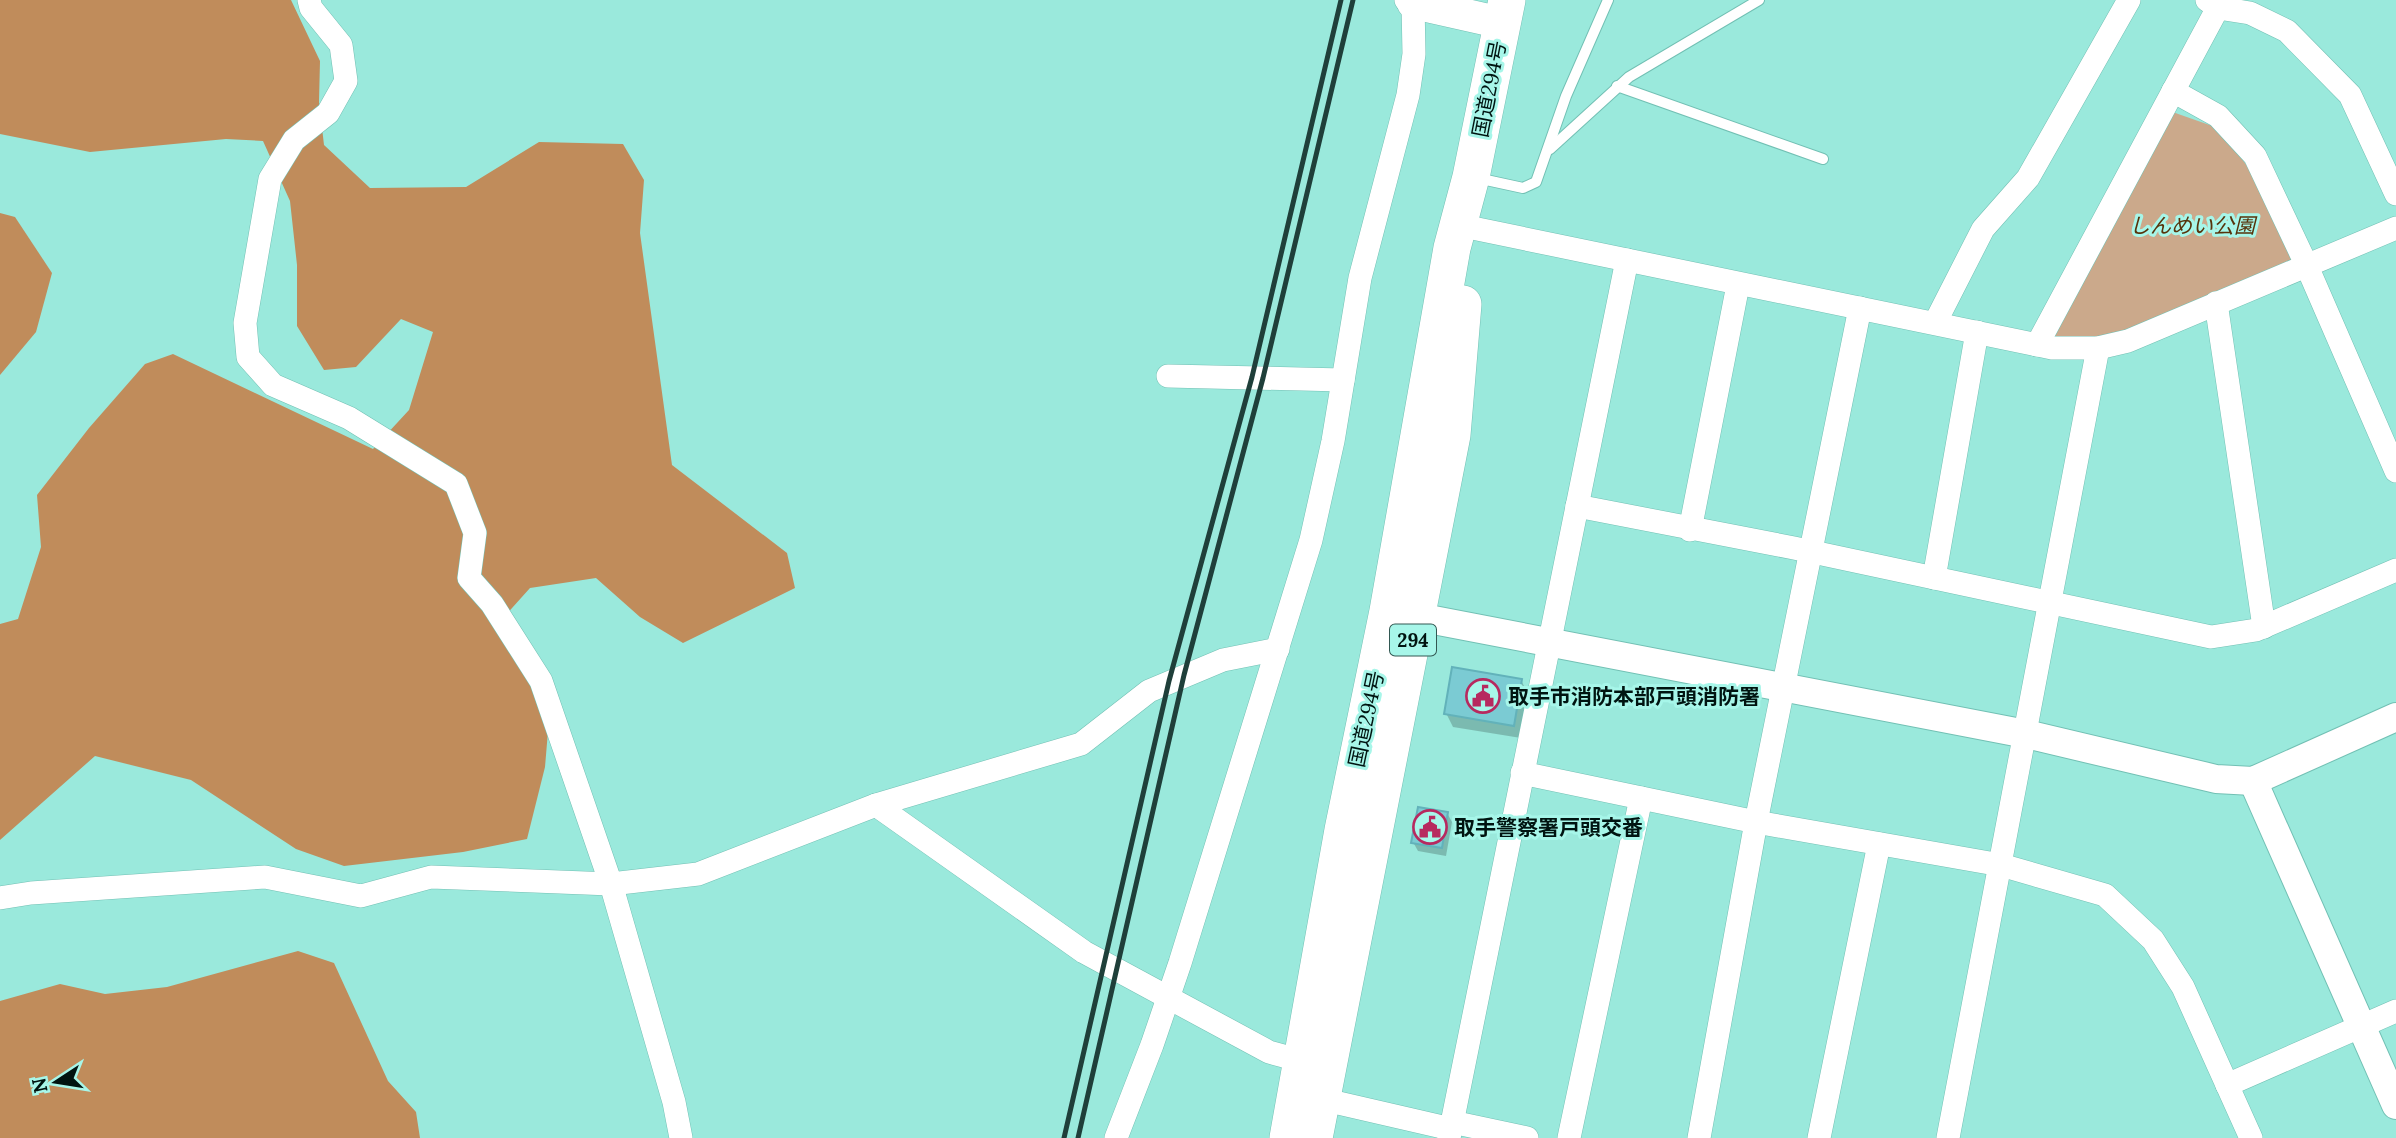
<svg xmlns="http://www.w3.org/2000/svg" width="2396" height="1138" font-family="Lora,'Noto Sans JP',serif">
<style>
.green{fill:#cba98b}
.forest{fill:#c08c5b}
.shadow{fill:#0003}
.building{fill:#7bcbd3;stroke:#62b2ba;stroke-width:2}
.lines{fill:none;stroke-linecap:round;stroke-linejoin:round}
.service-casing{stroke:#72c0b4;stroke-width:12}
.minor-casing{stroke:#72c0b4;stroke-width:24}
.tertiary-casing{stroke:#72c0b4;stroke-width:30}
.secondary-casing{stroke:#72c0b4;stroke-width:33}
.trunk-casing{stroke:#72c0b4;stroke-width:38}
.service{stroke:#fff;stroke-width:10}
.minor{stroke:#fff;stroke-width:23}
.tertiary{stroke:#fff;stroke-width:28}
.secondary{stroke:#fff;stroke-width:32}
.trunk{stroke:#fff;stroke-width:37}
.rail{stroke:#1f3f3a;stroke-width:5}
.labels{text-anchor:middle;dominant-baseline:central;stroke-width:6;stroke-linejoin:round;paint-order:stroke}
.shield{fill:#a7f6e9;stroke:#325852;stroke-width:2}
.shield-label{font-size:19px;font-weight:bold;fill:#001411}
.street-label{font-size:21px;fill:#001411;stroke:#a7f6e9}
.park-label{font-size:21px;font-style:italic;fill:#57330b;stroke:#a7f6e9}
.poi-label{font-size:21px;font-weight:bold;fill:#001411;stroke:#a7f6e9;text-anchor:start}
</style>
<rect width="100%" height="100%" fill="#9ae9dc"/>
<path class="green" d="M2164 109 2218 128 2255 176 2306 264 2128 341 2037 345Z"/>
<g class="forest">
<path d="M0 0H291L320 61 319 102 324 145 370 188 466 187 539 142 623 144 644 180 640 233 672 465 787 553 795 588 683 643 640 617 596 578 530 588 494 628 550 707 545 767 527 839 463 852 344 866 296 849 191 780 95 756 0 840V624L18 619 41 547 37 495 89 428 145 364 173 354 373 449 409 410 433 332 401 319 356 367 324 370 297 326V265L290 201 263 141 226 139 90 152 0 134Z"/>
<path d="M0 213 15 217 52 273 36 332 0 375Z"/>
<path d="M298 951 334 963 388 1081 416 1112 420 1138H0V1001L60 984 105 994 167 987Z"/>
</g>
<g class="shadow">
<path d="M1521 680 1528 694 1521 738 1453 727 1446 713Z"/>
<path d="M1447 813 1452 822 1446 856 1418 851 1413 842Z"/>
</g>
<g class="building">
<path d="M1452 667 1522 679 1514 726 1444 714Z"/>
<path d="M1418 807 1448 812 1442 848 1411 843Z"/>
</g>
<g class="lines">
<g class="service-casing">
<g id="service">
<path d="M1617 86 1823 159"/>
<path d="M1550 149 1629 77 1759 0"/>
<path d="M1477 178 1523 188 1536 182 1566 96 1608 0"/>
</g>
</g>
<g class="minor-casing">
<g id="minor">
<path d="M309 0 311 8 341 45 346 81 328 113 294 140 270 179 245 323 248 357 273 385 349 418 456 484 475 533 469 578 492 604 541 681 611 884 674 1102 681 1138"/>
<path d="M2207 0 2218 8 2250 13 2287 31 2350 95 2396 194"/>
<path d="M2173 91 2218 116 2255 156 2306 264 2396 471"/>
<path d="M1458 225 2052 348H2098L2128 341 2396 228"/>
<path d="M2216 303 2264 627"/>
<path d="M1935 323 1983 229 2028 178 2129 0"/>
<path d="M2037 345 2222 0"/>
<path d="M1168 376 1343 380"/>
<path d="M1577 506 1794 548 2211 637 2256 630 2396 570"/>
<path d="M1690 530 1738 285"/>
<path d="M1934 578 1977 332"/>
<path d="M1522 773 1756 822 2001 865 2105 895 2153 940 2183 987 2251 1138"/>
<path d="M876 805 1084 952 1269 1052 1302 1061"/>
<path d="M0 898 31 893 265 877 361 896 431 877 611 884 698 874 876 805 1081 744 1149 691 1223 660 1278 649"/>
<path d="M2227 1085 2396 1011"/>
<path d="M1321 1099 1451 1129"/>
<path d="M1452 1122 1527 1138"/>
<path d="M1116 1138 1152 1045 1180 963 1311 540 1333 441 1360 278 1408 95 1414 54 1413 3 1406 0"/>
<path d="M1449 1138 1627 260"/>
<path d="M1569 1138 1641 798"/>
<path d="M1699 1138 1756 822 1860 308"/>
<path d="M1819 1138 1879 844"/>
<path d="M1948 1138 2098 348"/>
</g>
</g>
<g class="tertiary-casing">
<g id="tertiary">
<path d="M1397 613 2026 734 2216 779 2253 781 2396 717"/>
<path d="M2253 781 2396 1105"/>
</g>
</g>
<g class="secondary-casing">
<path id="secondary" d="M1413 0V3L1502 23"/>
</g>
<g class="trunk-casing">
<g id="trunk">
<path d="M1288 1138 1343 830 1388 611 1452 248 1471 177 1507 0"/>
<path d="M1314 1138 1452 435 1463 304"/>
</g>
</g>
<use href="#service" class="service"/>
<use href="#minor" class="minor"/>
<use href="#tertiary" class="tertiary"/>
<use href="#secondary" class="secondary"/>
<use href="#trunk" class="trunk"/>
<g class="rail">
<path d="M1064 1138 1169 681 1252 377 1341 0"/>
<path d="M1078 1138 1184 675 1263 378 1353 0"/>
</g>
</g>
<defs>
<g id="civic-ring" transform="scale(1.75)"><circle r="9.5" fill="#a7f6e9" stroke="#b7295f" stroke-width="1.5"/><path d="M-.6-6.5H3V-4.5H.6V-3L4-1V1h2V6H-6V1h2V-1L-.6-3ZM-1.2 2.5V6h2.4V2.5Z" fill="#b7295f"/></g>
</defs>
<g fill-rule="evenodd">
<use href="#civic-ring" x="1483" y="696"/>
<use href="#civic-ring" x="1430" y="827"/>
</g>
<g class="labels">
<rect class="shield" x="1390" y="624.5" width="46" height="31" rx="5"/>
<g class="shield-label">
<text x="1413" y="640">294</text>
</g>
<g class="street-label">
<text transform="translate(1489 89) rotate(-79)">国道294号</text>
<text transform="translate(1366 719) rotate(-78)">国道294号</text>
</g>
<g class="park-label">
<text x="2192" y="225">しんめい公園</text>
</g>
<g class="poi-label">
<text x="1508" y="696">取手市消防本部戸頭消防署</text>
<text x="1454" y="827">取手警察署戸頭交番</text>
</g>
</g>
<g transform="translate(56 1082) rotate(258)" stroke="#a7f6e9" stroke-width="5" paint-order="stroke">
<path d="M0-5L12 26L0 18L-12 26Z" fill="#001411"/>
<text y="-10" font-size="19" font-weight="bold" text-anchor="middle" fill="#001411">N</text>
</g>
</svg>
